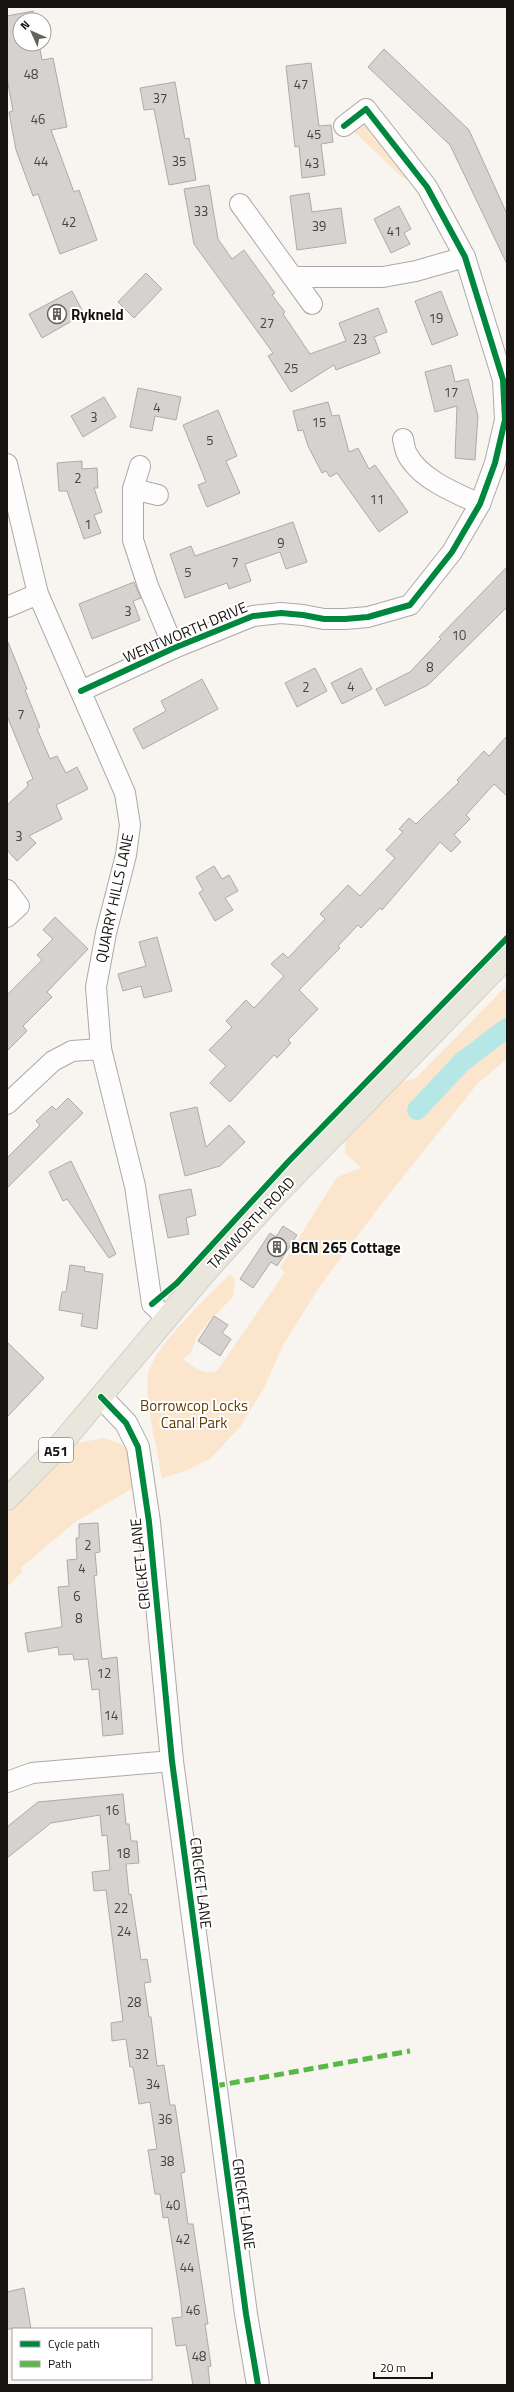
<svg xmlns="http://www.w3.org/2000/svg" width="514" height="2392" font-family="'Titillium Web',sans-serif">
<style>
.green{fill:#fbe6cd}
.lines{fill:none;stroke-linecap:round;stroke-linejoin:round}
.canal{stroke:#b6e7e7;stroke-width:20}
.building{fill:#d6d2cf;stroke:#adaaa7}
.minor-casing{stroke:#aca9a6;stroke-width:22}
.tertiary-casing{stroke:#aca9a6;stroke-width:24}
.primary-casing{stroke:#d3d0ce;stroke-width:24}
.minor{stroke:#fefdfd;stroke-width:20}
.tertiary{stroke:#fefdfd;stroke-width:22}
.primary{stroke:#e9e6dc;stroke-width:22}
.quiet{stroke:#58b947;stroke-width:5;stroke-dasharray:10 5;stroke-linecap:butt}
.cycleway-casing{stroke:#fff;stroke-width:8}
.cycleway{stroke:#00873e;stroke-width:6}
.labels{text-anchor:middle;dominant-baseline:central;stroke-width:4;stroke-linejoin:round;paint-order:stroke}
.number-label{font-size:13px;fill:#464340}
.shield{fill:#fff;stroke:#5c5a58;stroke-width:1}
.shield-label{font-size:14px;font-weight:bold;fill:#161310}
.poi-label{font-size:15px;font-weight:bold;fill:#161310;stroke:#fff;text-anchor:start}
.street-label{font-size:15px;fill:#161310;stroke:#fff}
.park-label{font-size:15px;fill:#5f3d05;stroke:#fff}
</style>
<rect width="100%" height="100%" fill="#f8f4f0"/>
<g class="green">
<path d="M365 114 420 183 403 178 349 127Z"/>
<path d="M507 985V1059L478 1083 386 1198 320 1286 282 1347 265 1386 240 1427 210 1459 183 1472 162 1478C158 1453 144 1397 148 1375 154 1345 208 1297 230 1274L235 1280 233 1297 207 1323 196 1338 191 1353 183 1359C194 1367 203 1376 217 1371L285 1272 280 1268 337 1177 361 1168 345 1153 346 1140 403 1081 415 1079Z"/>
<path d="M103 1438 121 1444 128 1451 133 1488 75 1522 21 1568 23 1571 7 1587V1514L78 1443Z"/>
</g>
<g class="lines">
<path class="canal" d="M417 1110 462 1062 507 1028"/>
</g>
<g class="building">
<path d="M33 11 35 20H20V44H39L42 60 53 58 67 127 51 130 74 192 79 190 97 240 60 254 38 194 33 196 16 150 9 112 13 111 7 78V16Z"/>
<path d="M384 49 469 130 507 214V264L450 145 368 67Z"/>
<path d="M311 63 319 126 331 125 333 142 321 144 325 175 302 178 299 146 295 147 286 66Z"/>
<path d="M175 82 185 139 189 138 196 180 169 185 154 109 144 110 140 88Z"/>
<path d="M209 185 218 239 232 259 244 250 275 293 272 295 285 312 283 314 310 354 346 341 339 323 378 308 387 332 374 337 380 353 336 370 334 365 291 392 268 356 273 353 194 244 184 189Z"/>
<path d="M309 193 312 212 341 208 346 243 297 250 290 196Z"/>
<path d="M399 206 411 229 404 233 410 244 391 253 374 219Z"/>
<path d="M146 273 162 289 134 318 118 302Z"/>
<path d="M72 291 84 314 42 338 29 314Z"/>
<path d="M441 291 458 335 432 345 415 301Z"/>
<path d="M451 365 455 382 468 379 478 416 475 460 455 458 457 406 435 412 425 372Z"/>
<path d="M138 388 181 397 176 420 155 416 152 431 130 427Z"/>
<path d="M104 397 116 417 83 437 71 416Z"/>
<path d="M328 402 332 416 339 415 349 452 358 448 369 469 375 465 408 512 379 532 337 473 330 477 326 471 322 473 308 446 303 430 298 431 293 411Z"/>
<path d="M218 410 237 456 226 461 240 493 207 507 198 485 206 482 183 425Z"/>
<path d="M82 461V469L97 468 98 488H94L102 512 94 515 101 533 84 539 67 491H59L57 463Z"/>
<path d="M293 522 307 562 286 569 280 552 245 564 251 581 229 589 227 583 185 598 170 554 191 546 195 556Z"/>
<path d="M507 567V607L428 685 385 706 376 689 410 672 441 639 439 637Z"/>
<path d="M134 582 141 598 133 601 140 620 92 639 79 604Z"/>
<path d="M8 642 27 689 25 690 40 727 37 729 50 759 57 756 66 773 77 767 88 789 56 805 62 819 29 836 36 843 17 861 7 850V805L28 786 27 782 33 779 7 716Z"/>
<path d="M315 668 327 691 297 707 285 683Z"/>
<path d="M361 668 372 689 342 704 331 683Z"/>
<path d="M202 679 218 709 143 749 133 729 166 711 161 701Z"/>
<path d="M507 736V796L494 784 466 815 470 819 454 835 461 842 451 852 440 842 382 910 380 908 361 928 358 925 338 946 340 948 299 990 318 1009 288 1040 291 1043 277 1058 274 1055 230 1102 210 1083 226 1066 209 1050 232 1027 226 1021 246 1000 254 1008 284 976 271 964 283 953 288 958 325 919 320 914 348 885 360 896 395 858 386 850 403 832 399 829 409 818 416 824 459 782 457 780 484 751 489 756Z"/>
<path d="M214 866 222 879 229 875 238 891 225 898 233 910 215 921 199 893 203 890 196 877Z"/>
<path d="M55 917 88 949 47 992 52 997 23 1026 27 1031 7 1051V995L42 960 37 955 53 939 43 930Z"/>
<path d="M157 937 172 991 144 998 141 986 123 991 118 974 146 966 139 942Z"/>
<path d="M68 1098 83 1113 7 1188V1158L40 1125 36 1121 52 1106 56 1110Z"/>
<path d="M197 1107 206 1147 229 1125 245 1142 220 1166 185 1176 170 1113Z"/>
<path d="M71 1161 116 1254 109 1258 67 1199 63 1201 49 1172Z"/>
<path d="M191 1189 196 1215 186 1218 189 1234 168 1238 159 1195Z"/>
<path d="M283 1226 297 1235 277 1266 271 1262 253 1288 240 1279 270 1233 276 1237Z"/>
<path d="M70 1265 85 1267 84 1271 103 1274 97 1329 81 1326 83 1314 59 1310 62 1292H66Z"/>
<path d="M214 1316 228 1325 222 1333 231 1339 220 1356 198 1341Z"/>
<path d="M7 1342 44 1378 7 1417Z"/>
<path d="M98 1523 100 1552 95 1553 97 1575 94 1576 98 1620 102 1659 117 1657 123 1734 103 1736 99 1689 92 1690 88 1659 74 1660 73 1654 59 1655 58 1647 28 1652 25 1633 62 1627 58 1587 69 1586 67 1560 77 1559 76 1538H79V1524Z"/>
<path d="M123 1794 126 1824H129L131 1841H137L139 1863 126 1864 129 1895 131 1894 141 1960 147 1959 151 1982 144 1983 149 2017H151L157 2066 164 2065 170 2105H175L185 2172 181 2173 188 2224H193L208 2324H205L211 2366 208 2367 210 2385H193L186 2345 176 2346 172 2318 182 2317 181 2302 168 2217 163 2218 160 2194H155L148 2150 157 2149 150 2102 139 2104 133 2067H130L126 2039 112 2041 111 2023 123 2021 106 1890 94 1891 92 1872 110 1870 107 1835 102 1836 100 1815 51 1823 7 1858V1827L38 1802Z"/>
<path d="M24 2288 31 2329H7V2292Z"/>
</g>
<g class="lines">
<g class="minor-casing">
<g id="minor">
<path d="M240 204 312 304"/>
<path d="M293 277H383L416 271 465 257"/>
<path d="M403 439C404 444 405 450 407 454 420 479 455 493 480 504"/>
<path d="M7 464 38 594 125 793 130 825 126 855 106 933 96 987 101 1049 135 1186 152 1304 167 1318"/>
<path d="M140 466 133 489V540L148 586 174 648"/>
<path d="M133 489 158 495"/>
<path d="M7 607 38 594"/>
<path d="M81 691 174 648 253 616 281 613 303 615 324 619H345L368 617 410 605 452 552 480 504 495 463 505 420 503 380 465 257 427 187 366 109 344 126"/>
<path d="M7 890 19 906 7 917"/>
<path d="M7 1104 53 1061 72 1051 101 1049"/>
<path d="M7 1782 32 1773 172 1761"/>
</g>
</g>
<g class="tertiary-casing">
<path id="tertiary" d="M101 1397 126 1423 138 1447 149 1522 172 1761 246 2314 258 2385"/>
</g>
<g class="primary-casing">
<path id="primary" d="M7 1499 60 1445 208 1269 272 1199 507 957"/>
</g>
<use href="#minor" class="minor"/>
<use href="#tertiary" class="tertiary"/>
<use href="#primary" class="primary"/>
<path class="quiet" d="M215 2086 410 2051"/>
<g class="cycleway-casing">
<g id="cycleway">
<path d="M81 691 174 648 253 616 281 613 303 615 324 619H345L368 617 410 605 452 552 480 504 495 463 505 420 503 380 465 257 427 187 366 109 344 126"/>
<path d="M152 1304 177 1283 288 1162 507 938"/>
<path d="M101 1397 126 1423 138 1447 149 1522 172 1761 246 2314 258 2385"/>
</g>
</g>
<use href="#cycleway" class="cycleway"/>
</g>
<defs>
<g id="building-ring" transform="scale(1)"><circle r="9.5" fill="#fff" stroke="#65625e" stroke-width="1.5"/><path d="M-4-6H4V6H1V3H-1V6H-4ZM-2.5-4.3h1.7v1.8h-1.7ZM.8-4.3h1.7v1.8H.8ZM-2.5-1h1.7V.8h-1.7ZM.8-1h1.7V.8H.8Z" fill="#65625e"/></g>
</defs>
<g fill-rule="evenodd">
<use href="#building-ring" x="57" y="314"/>
<use href="#building-ring" x="277" y="1247"/>
</g>
<g class="labels">
<g class="number-label">
<text x="31" y="74">48</text>
<text x="301" y="84">47</text>
<text x="160" y="98">37</text>
<text x="38" y="119">46</text>
<text x="314" y="134">45</text>
<text x="41" y="161">44</text>
<text x="179" y="161">35</text>
<text x="312" y="163">43</text>
<text x="201" y="211">33</text>
<text x="69" y="222">42</text>
<text x="319" y="226">39</text>
<text x="394" y="231">41</text>
<text x="436" y="318">19</text>
<text x="267" y="323">27</text>
<text x="360" y="339">23</text>
<text x="291" y="368">25</text>
<text x="451" y="392">17</text>
<text x="157" y="407">4</text>
<text x="94" y="417">3</text>
<text x="319" y="422">15</text>
<text x="210" y="440">5</text>
<text x="78" y="478">2</text>
<text x="377" y="499">11</text>
<text x="88" y="524">1</text>
<text x="281" y="543">9</text>
<text x="235" y="562">7</text>
<text x="188" y="572">5</text>
<text x="128" y="611">3</text>
<text x="459" y="635">10</text>
<text x="430" y="667">8</text>
<text x="351" y="686">4</text>
<text x="306" y="687">2</text>
<text x="21" y="714">7</text>
<text x="19" y="836">3</text>
<text x="88" y="1545">2</text>
<text x="82" y="1568">4</text>
<text x="77" y="1596">6</text>
<text x="79" y="1618">8</text>
<text x="104" y="1673">12</text>
<text x="111" y="1715">14</text>
<text x="112" y="1810">16</text>
<text x="123" y="1853">18</text>
<text x="121" y="1908">22</text>
<text x="124" y="1931">24</text>
<text x="134" y="2002">28</text>
<text x="142" y="2054">32</text>
<text x="153" y="2084">34</text>
<text x="165" y="2119">36</text>
<text x="167" y="2161">38</text>
<text x="173" y="2205">40</text>
<text x="183" y="2239">42</text>
<text x="187" y="2267">44</text>
<text x="193" y="2310">46</text>
<text x="199" y="2356">48</text>
</g>
<rect class="shield" x="39" y="1438" width="34" height="24" rx="3"/>
<g class="shield-label">
<text x="56" y="1450">A51</text>
</g>
<g class="poi-label">
<text x="71" y="314">Rykneld</text>
<text x="291" y="1247">BCN 265 Cottage</text>
</g>
<g class="street-label">
<text transform="translate(185 632) rotate(-23)">WENTWORTH DRIVE</text>
<text transform="translate(114 898) rotate(-78)">QUARRY HILLS LANE</text>
<text transform="translate(251 1223) rotate(-47)">TAMWORTH ROAD</text>
<text transform="translate(140 1564) rotate(-96)">CRICKET LANE</text>
<text transform="translate(201 1883) rotate(83)">CRICKET LANE</text>
<text transform="translate(244 2204) rotate(82)">CRICKET LANE</text>
</g>
<g class="park-label">
<text x="194" y="1405">Borrowcop Locks<tspan x="194" dy="17">Canal Park</tspan></text>
</g>
</g>
<rect width="514" height="2392" fill="none" stroke="#161310" stroke-width="16"/>
<rect x="12" y="2328" width="140" height="52" fill="#ffffff" stroke="#a2a19f"/>
<rect x="20" y="2341" width="20" height="6" fill="#00873e" stroke="#a2a19f"/>
<text x="48" y="2348" font-size="12" fill="#161310">Cycle path</text>
<rect x="20" y="2361" width="20" height="6" fill="#58b947" stroke="#a2a19f"/>
<text x="48" y="2368" font-size="12" fill="#161310">Path</text>
<g transform="translate(32 32) rotate(315)"><circle r="19" fill="#ffffff" stroke="#a2a19f"/>
<path d="M0-3L7 15L0 10L-7 15Z" fill="#65625e"/>
<text y="-6" font-size="11" font-weight="bold" text-anchor="middle" fill="#161310">N</text>
</g>
<path d="M374 2372v6h58v-6" fill="none" stroke="#161310" stroke-width="2"/>
<text x="380" y="2372" font-size="12" fill="#161310" stroke="#ffffff" stroke-width="3" paint-order="stroke">20 m</text>
</svg>
